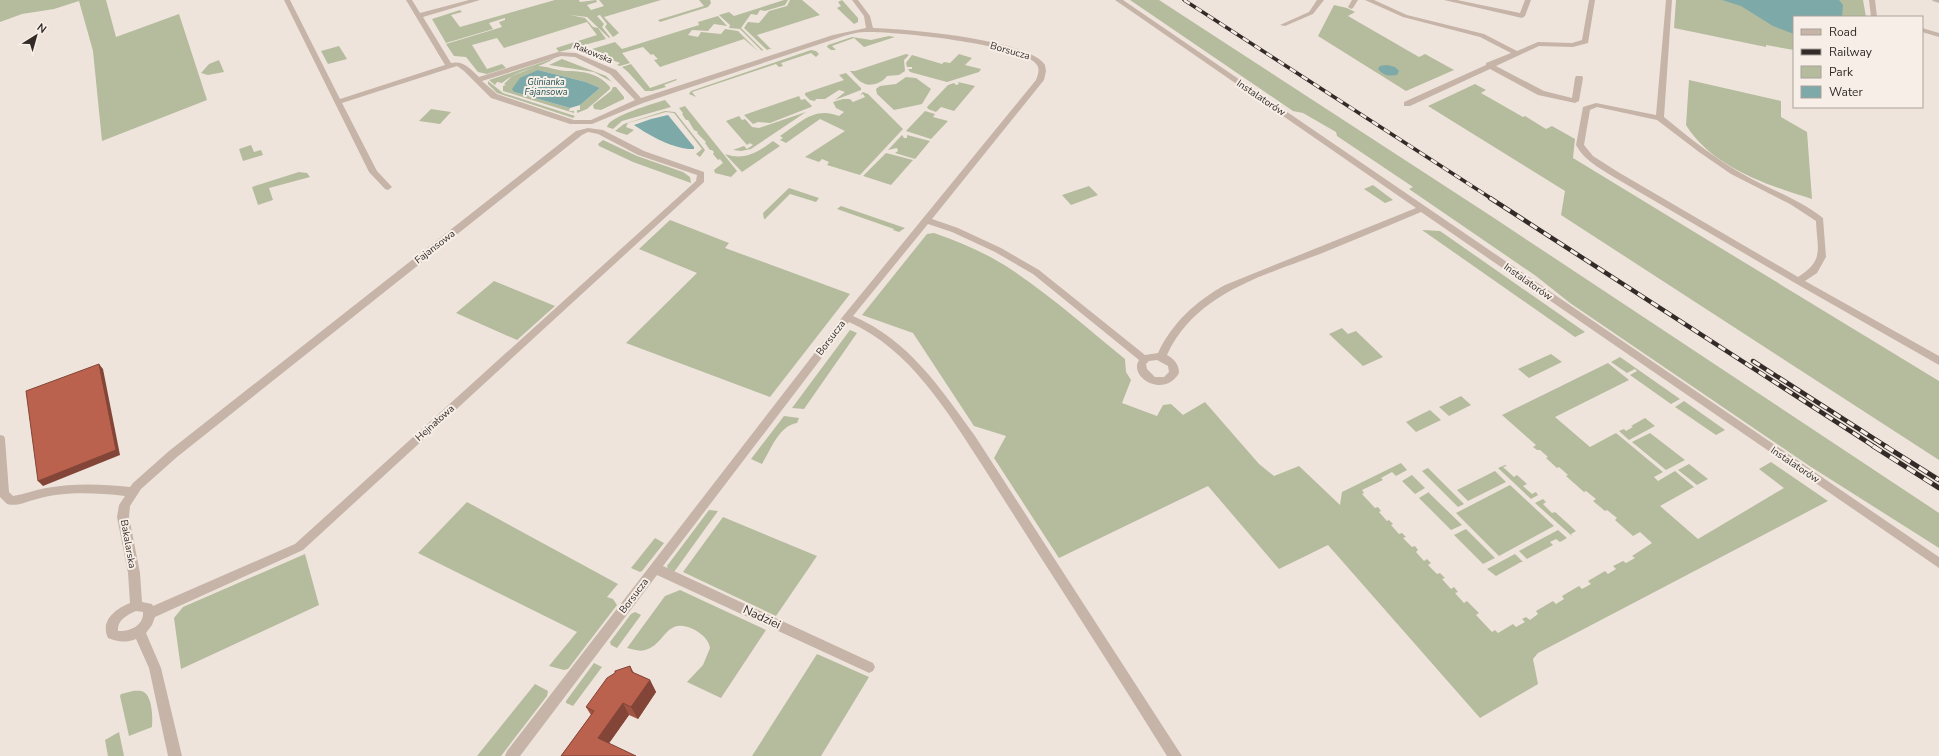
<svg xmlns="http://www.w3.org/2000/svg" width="1939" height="756" font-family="'Nunito Sans',sans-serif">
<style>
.green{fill:#b4bc9d}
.water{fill:#7da9a8}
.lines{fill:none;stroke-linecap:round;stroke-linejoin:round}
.minor{fill:#c6b4a8;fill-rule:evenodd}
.rail-far2-casing{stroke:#332b28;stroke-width:3.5}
.rail-far1-casing{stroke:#332b28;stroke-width:4.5}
.rail-casing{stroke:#332b28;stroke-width:5}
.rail-far2{stroke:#f7efe7;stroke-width:2.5;stroke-dasharray:7;stroke-linecap:butt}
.rail-far1{stroke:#f7efe7;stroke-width:3;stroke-dasharray:8;stroke-linecap:butt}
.rail{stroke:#f7efe7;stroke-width:3.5;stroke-dasharray:10;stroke-linecap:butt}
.wall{fill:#a05443}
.shaded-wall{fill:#824537}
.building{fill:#ba624e;stroke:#824537}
.labels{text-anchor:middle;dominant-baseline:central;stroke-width:4;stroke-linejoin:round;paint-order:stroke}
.far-street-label{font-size:9px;fill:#332b28;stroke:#f7efe7}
.far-water-label{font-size:9px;font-style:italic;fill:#225051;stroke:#f7efe7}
.street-label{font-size:10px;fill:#332b28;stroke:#f7efe7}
.near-street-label{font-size:12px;fill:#332b28;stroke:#f7efe7}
</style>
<rect width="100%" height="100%" fill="#efe4db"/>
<g class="green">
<path d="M0 0H106L116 37 179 14 207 100 102 141 93 51 79 1 54 9 22 14 0 22Z"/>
<path d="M555 0H579L580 2 596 0 597 2 587 5 591 10 604 6 599 0H661L604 17 619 33 613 37 605 27 607 24 600 15 597 16 604 24 602 27 610 37 609 38 587 17 570 15 585 18 593 27 598 28 606 39 559 52 556 48 597 35 587 22 504 48 497 38 472 45 487 69 502 64 506 68 487 74 478 72 466 57 454 56 446 44 502 27 499 22 505 20V18L489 23 493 29 446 43 432 19 460 10 462 12 451 15 460 27Z"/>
<path d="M699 0H710L711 3 708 7 660 22 658 20 704 6Z"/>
<path d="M784 0H788L785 5 765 11 760 10 757 15 751 14 741 28 763 50 762 51 740 29 729 28 730 25 719 15 729 12 734 16Z"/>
<path d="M790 0H802L820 15 757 35 770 48H772L767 50 744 28 748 22 759 23 769 11 787 6Z"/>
<path d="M842 0 858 18V22L854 24 837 8 841 6 838 2Z"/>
<path d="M1130 0H1159L1491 216 1939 513V548L1808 465 1570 303 1536 276 1409 189 1413 187 1337 136 1336 132 1303 113 1293 111Z"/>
<path d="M1676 0H1863L1866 17H1794V50L1766 45V47L1674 28Z"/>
<path d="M1334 5 1347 8 1355 12 1348 16 1419 57 1425 54 1454 70 1406 91 1318 36Z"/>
<path d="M718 16 727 26 714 24 708 31 692 30 688 35 698 37 701 32 721 34 725 29 738 31 759 52 744 39 660 67 654 60 658 59 653 54 651 55 643 47 622 53 630 63 620 66 617 65 620 63 612 60 609 62 589 53 592 49 615 42 622 49 699 25 698 22Z"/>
<path d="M889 36 895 37 864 47 854 38 832 46 836 50H831L827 47 828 45 852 37 871 40Z"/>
<path d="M339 46 347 59 328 64 321 51Z"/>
<path d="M811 50 816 51 819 54 816 57 811 53 781 63 783 66 779 67 776 64 692 92 696 97 689 94 691 91Z"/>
<path d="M906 54 909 55 904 60 905 71 899 75 887 76C885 79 882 81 878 83 864 88 859 81 850 71H855Z"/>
<path d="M959 54 972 58 965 65 981 69 979 72 947 82 910 72 908 69H912V67H907L906 63 912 55 942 64 944 62 950 63Z"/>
<path d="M555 58C538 69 518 69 502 83L497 82 495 85 489 80Z"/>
<path d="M562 59 606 76 612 82 594 72 549 65Z"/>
<path d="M219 60 224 72 208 75 201 73 209 64Z"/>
<path d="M631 64 650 88 676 79 677 80 664 85 666 87 652 91H645L628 72 622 67Z"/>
<path d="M537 66C547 66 555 70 565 71 583 71 598 73 610 87V89L587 109 577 113V110H580V105L600 88 586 82 538 70 514 92 570 108 569 111H574V113L503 91V86L506 85 504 84 512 76Z"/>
<path d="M846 73 861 88V90L835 100 845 92 839 90 825 99H816L815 101 810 100 805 95V93L844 80 839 75Z"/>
<path d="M906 77 916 78 931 89 922 104 894 110 877 94 876 89 880 86 896 84Z"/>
<path d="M1689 80 1781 101V117L1807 132 1812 199C1767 185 1712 167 1686 125Z"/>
<path d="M488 81 503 93 575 116 573 118 497 93 488 84Z"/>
<path d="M958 82 975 86 954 111 941 107 936 112 928 109 927 107 948 85 954 83 956 85 959 84Z"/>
<path d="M1475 84 1486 90 1481 93 1523 117 1525 116 1546 129 1552 126 1575 139 1573 158 1939 381V460L1561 215 1565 191 1428 106Z"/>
<path d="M613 87H616L624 97V99L601 110 594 109 593 105 611 91Z"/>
<path d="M863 92 868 94 903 129 860 175 827 165 829 162 822 159 819 162 805 157 845 131 820 119 786 143 780 140 783 138 780 136C800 123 814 106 839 116L844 112 836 108 833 102 843 99H850L853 102 865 97 863 94 860 95Z"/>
<path d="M799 96 801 100 805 99 812 106 811 107 770 123 758 122 753 124 744 115Z"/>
<path d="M665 100 671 107 622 121 613 129 607 127C609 116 653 104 665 100Z"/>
<path d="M685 106 737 171 731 177 715 173 714 170 723 163 720 159 718 160 713 154 714 152 712 150H710L705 143 706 142 697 133 698 132 694 130 688 120H686L682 114 683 113 679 108Z"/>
<path d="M431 109 451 112 440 124 419 121Z"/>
<path d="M665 111 675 112 705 150 700 157 696 154 702 149 674 113 666 112 628 123 626 127 634 130 627 135 615 131 624 124Z"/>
<path d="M925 111 935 114 933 117 948 121 931 139 906 131Z"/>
<path d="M806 112 751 149 741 151 733 150 744 146 747 149 753 145 750 143 747 145 726 121 739 116 742 120 745 119 752 127 759 128Z"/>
<path d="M902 135 904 138H907V135L930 141 915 159 895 153 898 151 897 148 888 150Z"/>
<path d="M603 140 637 156 683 172 690 177 691 183 633 162 599 146 598 144Z"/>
<path d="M773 141 780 146 742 172 725 154C745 161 758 152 773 141Z"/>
<path d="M251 145 254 152 261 150 263 155 243 161 239 149Z"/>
<path d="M886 153 913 160 891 185 863 176Z"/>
<path d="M299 172 307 173 310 177 269 188 273 200 258 205 252 187Z"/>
<path d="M1373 185 1393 200 1385 203 1364 189Z"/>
<path d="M1089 186 1098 195 1071 205 1062 195Z"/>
<path d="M789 188 819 198 816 202 790 194 765 219H764L763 213Z"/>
<path d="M841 206 905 228 899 232 893 230 894 229 837 209Z"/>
<path d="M670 220 729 243 725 248 850 294 770 397 626 343 697 273 639 249Z"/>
<path d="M1422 230 1440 231 1585 332 1575 337Z"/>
<path d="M934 233C960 242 986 253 1009 268 1050 295 1087 328 1125 359L1126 372 1131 380 1122 403 1157 416 1163 405 1171 404 1183 415 1205 402 1259 464 1274 476 1299 466 1340 505 1342 492 1401 463 1407 470 1396 476 1392 472 1381 478 1383 480 1362 490 1364 493 1362 494 1375 508 1378 507 1381 511 1379 512 1387 521 1389 520 1393 524 1391 525 1399 534 1402 533 1406 537 1403 538 1412 547 1415 546 1418 550 1416 552 1424 561 1427 559 1431 563 1428 565 1437 574 1440 573 1445 578 1442 579 1451 589 1454 587 1458 592 1455 593 1464 603 1467 601 1479 613 1476 615 1492 632 1495 630 1498 633 1513 624 1516 627 1525 622 1522 619 1526 617 1530 620 1538 614 1536 611 1553 601 1556 604 1564 599 1562 596 1579 586 1582 589 1591 584 1588 581 1605 571 1608 574 1616 569 1613 566 1623 561 1626 563 1635 558 1632 556 1652 543 1640 532 1633 536 1615 520 1617 518 1607 510 1605 511 1593 501 1596 499 1586 491 1584 492 1566 476 1568 475 1559 467 1557 468 1546 458 1548 457 1540 450H1537L1533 447 1536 445 1502 415 1608 363 1629 380 1555 417 1590 447 1616 433 1663 472 1654 477 1658 481 1675 471 1694 487 1660 506 1698 539 1784 488 1759 469 1771 462 1828 501 1538 653 1533 659 1538 684 1480 718 1328 545 1279 569 1208 486 1059 558 994 458 1006 436 974 426 913 333 862 315 927 234Z"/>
<path d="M494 281 555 306 517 340 456 313Z"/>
<path d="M1342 328 1348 334 1356 331 1383 357 1363 366 1329 334Z"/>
<path d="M850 330 857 333 804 409 792 408Z"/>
<path d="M1551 354 1562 362 1529 378 1518 369Z"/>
<path d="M1620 357 1680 399 1671 404 1630 375 1637 371 1635 369 1627 373 1611 362Z"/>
<path d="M1461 396 1471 405 1449 416 1439 407Z"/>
<path d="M1684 401 1725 430 1716 435 1675 407Z"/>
<path d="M1430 410 1441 420 1416 432 1406 422Z"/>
<path d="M784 416 799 418 797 423C779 426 771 449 762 464L751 459Z"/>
<path d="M1645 418 1655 426 1629 440 1619 431 1624 429 1626 431 1633 427 1631 426Z"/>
<path d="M1650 433 1685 460 1666 470 1632 442Z"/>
<path d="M1689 464 1708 479 1697 485 1678 470Z"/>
<path d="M1505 465 1507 466 1503 467 1514 477 1517 475 1527 484 1523 486 1532 494 1536 492 1538 495 1531 499 1498 468Z"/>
<path d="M1428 468 1464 504 1458 507 1422 471Z"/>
<path d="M1495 471 1506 482 1468 501 1457 490Z"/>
<path d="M1412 475 1425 488 1415 494 1402 481Z"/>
<path d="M1510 485 1554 526 1499 556 1456 513Z"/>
<path d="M1429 492V493L1462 525 1451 530 1419 498Z"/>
<path d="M1543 499 1546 502 1543 504 1552 513 1555 512 1576 531 1571 534 1572 536 1535 503Z"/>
<path d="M467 502 618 584 607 597 613 599 617 605 568 669 564 670 549 666 577 632 418 553Z"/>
<path d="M709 510 718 511 674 572 668 569 667 566Z"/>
<path d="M723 517 817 556 776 616 683 572Z"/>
<path d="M1466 529 1495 558 1483 564 1454 535Z"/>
<path d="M1558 530 1567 538 1560 542 1556 539 1550 542 1553 545 1527 559 1519 551Z"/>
<path d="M655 538 664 543 642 571 640 572 631 568Z"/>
<path d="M305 554 319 605 181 669 174 618 183 607Z"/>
<path d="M1515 554 1523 562H1521L1496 576 1487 569Z"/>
<path d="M680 590 766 630 721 698 687 682 703 665 710 648C708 639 703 635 695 630 665 615 666 645 645 650 639 652 632 649 627 648L665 596Z"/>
<path d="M635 612 641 615 617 648 611 645 610 642 631 614Z"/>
<path d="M817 654 869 677 821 756H752Z"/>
<path d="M594 663 602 667 573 706 566 703V701Z"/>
<path d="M535 684 548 691 547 696 501 756H477Z"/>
<path d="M133 691C137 691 142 690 145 693 152 698 153 718 152 727L129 736 120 696 121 694Z"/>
<path d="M119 732 124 756H108L105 740Z"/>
</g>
<g class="water">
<path d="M1722 0H1839L1843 5 1842 17H1794V34L1773 26 1741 6Z"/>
<path d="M1387 65 1395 67 1399 71 1397 75C1389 76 1384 76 1378 69L1380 66Z"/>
<path d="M538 70 586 82 600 88 580 105 570 108 514 92 512 89 520 78Z"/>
<path d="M668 115 694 147V149C675 150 650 136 634 125L651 119Z"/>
</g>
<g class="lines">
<g class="minor">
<path d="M284 0H290L340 99 445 65 406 0H412L420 13 469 0H480L423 17 451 63C463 60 471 69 479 77L558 52 576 53 616 70 641 98 833 35 866 28 864 16 852 0H858L870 16 873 28C905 29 1028 39 1045 65L1046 71 1044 80 932 219 958 228 1001 248 1039 270 1145 355 1158 353C1172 323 1196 301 1225 285L1416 208 1115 0H1123L1939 557V568L1421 212C1388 226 1354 240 1320 254 1262 276 1195 294 1167 355 1174 359 1179 364 1179 373 1164 399 1128 377 1139 360L1033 274 995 252 952 232 928 224 853 316C910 341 940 388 975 436L1182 756H1167C1124 687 1080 618 1036 550 1018 522 1000 493 982 465 947 411 910 349 849 322L663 566 873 663 875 667 873 671 869 673 865 671 657 575 520 756H505L507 751 844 315 1036 80C1038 75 1040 69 1037 65 1023 44 892 31 865 32 856 32 847 35 838 38L643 103 592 124H570L491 98 464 71 457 66 342 103 377 171 392 187 388 190 385 189 369 172ZM561 56 575 57 610 74 635 100 591 120H574L497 94 482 81ZM1157 360 1168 366 1169 372 1164 377H1155L1147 369 1146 364 1149 361Z"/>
<path d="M1317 0H1324L1313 14 1285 26 1280 25 1309 12Z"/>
<path d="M1352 0H1358L1353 8 1351 9 1348 7Z"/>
<path d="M1365 0H1374L1407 15 1484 34 1517 51 1538 42 1572 43 1582 40 1589 0H1595L1588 43 1573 47 1539 46 1496 66 1544 91 1572 98 1575 78 1576 76H1582L1583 78 1579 101 1575 103 1538 95 1490 69 1410 106H1404V102L1486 65V63L1511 53 1480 37 1403 17Z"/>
<path d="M1444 0H1457L1520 13 1525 0H1531L1525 16 1522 18Z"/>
<path d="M1666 0H1672L1664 117C1691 139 1718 161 1748 177 1774 191 1800 200 1823 218L1826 257 1817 273 1805 281 1939 356V365L1795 283 1612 176C1598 167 1584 160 1576 145L1583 107 1596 103 1656 115ZM1597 107 1657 120 1699 152 1731 174 1790 204 1816 221C1817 249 1825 260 1798 277L1618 172 1593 156 1584 145 1590 110Z"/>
<path d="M1869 0H1875L1877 17H1871Z"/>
<path d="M1932 0H1939V3L1933 1Z"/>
<path d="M1922 28 1939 33V37L1922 32Z"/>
<path d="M588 128 603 130 644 151 704 172V182L303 550 155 617 152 625 146 633 161 668 182 756H168L149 668 136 639C125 643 118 642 108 638 100 621 115 609 130 603L128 573 117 517 119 505 125 496C96 493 65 491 37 499 28 501 17 507 7 504L0 497V435L4 436 5 439 9 492 13 496C25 494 35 490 46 488 74 483 102 484 130 487L133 483 169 451 576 131ZM588 132 598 134 638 155 697 175 696 181 295 544 153 606 152 604 142 602 140 573 129 517 130 506 141 489 177 457 582 135ZM136 611 143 612C144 626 129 632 118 631 117 620 127 615 136 611Z"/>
</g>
<g class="rail-far2-casing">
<path id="rail-far2" d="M1184 0 1492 199"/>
</g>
<g class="rail-far1-casing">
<g id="rail-far1">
<path d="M1490 198 1875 447"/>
<path d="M1753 361 1887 447"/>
</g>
</g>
<g class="rail-casing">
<g id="rail">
<path d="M1873 446 1939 488"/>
<path d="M1885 446 1939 480"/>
</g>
</g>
<use href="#rail-far2" class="rail-far2"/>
<use href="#rail-far1" class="rail-far1"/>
<use href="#rail" class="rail"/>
</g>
<path class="wall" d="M630 666 634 673 650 680 656 692 638 719 629 715 609 743 561 756 591 715 586 707Z"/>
<g class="shaded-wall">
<path d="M99 364 103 369 120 455 43 486 38 481Z"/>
<path d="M650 680 656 692 638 719 631 707Z"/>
<path d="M623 703 629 715 605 749 598 738Z"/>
</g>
<g class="building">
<path d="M99 364 116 450 38 481 26 391Z"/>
<path d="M630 666 632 672 650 680 631 707 623 703 598 738 636 756H561L594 711 586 707 607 678 615 673V671Z"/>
</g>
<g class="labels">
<g class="far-street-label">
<text transform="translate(593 53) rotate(22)">Rakowska</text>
</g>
<g class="far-water-label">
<text x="546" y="82">Glinianka<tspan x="546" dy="10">Fajansowa</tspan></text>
</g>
<g class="street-label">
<text transform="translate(1010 51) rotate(16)">Borsucza</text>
<text transform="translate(1261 98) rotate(34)">Instalatorów</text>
<text transform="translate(435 247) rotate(-38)">Fajansowa</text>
<text transform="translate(1528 282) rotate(35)">Instalatorów</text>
<text transform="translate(831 338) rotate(-53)">Borsucza</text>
<text transform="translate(435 423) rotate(-42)">Hejnałowa</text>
<text transform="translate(1795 465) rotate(34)">Instalatorów</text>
<text transform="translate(128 544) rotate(80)">Bakalarska</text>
<text transform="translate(634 596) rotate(-53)">Borsucza</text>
</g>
<g class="near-street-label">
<text transform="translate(762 617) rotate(25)">Nadziei</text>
</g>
</g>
<rect x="1793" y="16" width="130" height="92" fill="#f7efe7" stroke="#a9a19b"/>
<rect x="1801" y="29" width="20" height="6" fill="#c6b4a8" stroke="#a9a19b"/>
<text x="1829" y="36" font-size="12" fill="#332b28">Road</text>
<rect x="1801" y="49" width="20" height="6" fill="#332b28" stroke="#a9a19b"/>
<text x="1829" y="56" font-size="12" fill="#332b28">Railway</text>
<rect x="1801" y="66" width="20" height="12" fill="#b4bc9d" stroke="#a9a19b"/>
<text x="1829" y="76" font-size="12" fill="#332b28">Park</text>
<rect x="1801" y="86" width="20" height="12" fill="#7da9a8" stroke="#a9a19b"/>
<text x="1829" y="96" font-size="12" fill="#332b28">Water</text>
<g transform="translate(36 36) rotate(37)" stroke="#f7efe7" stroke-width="3" paint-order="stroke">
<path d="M0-3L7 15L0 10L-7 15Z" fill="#332b28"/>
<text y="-6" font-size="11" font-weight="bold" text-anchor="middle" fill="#332b28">N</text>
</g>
</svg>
